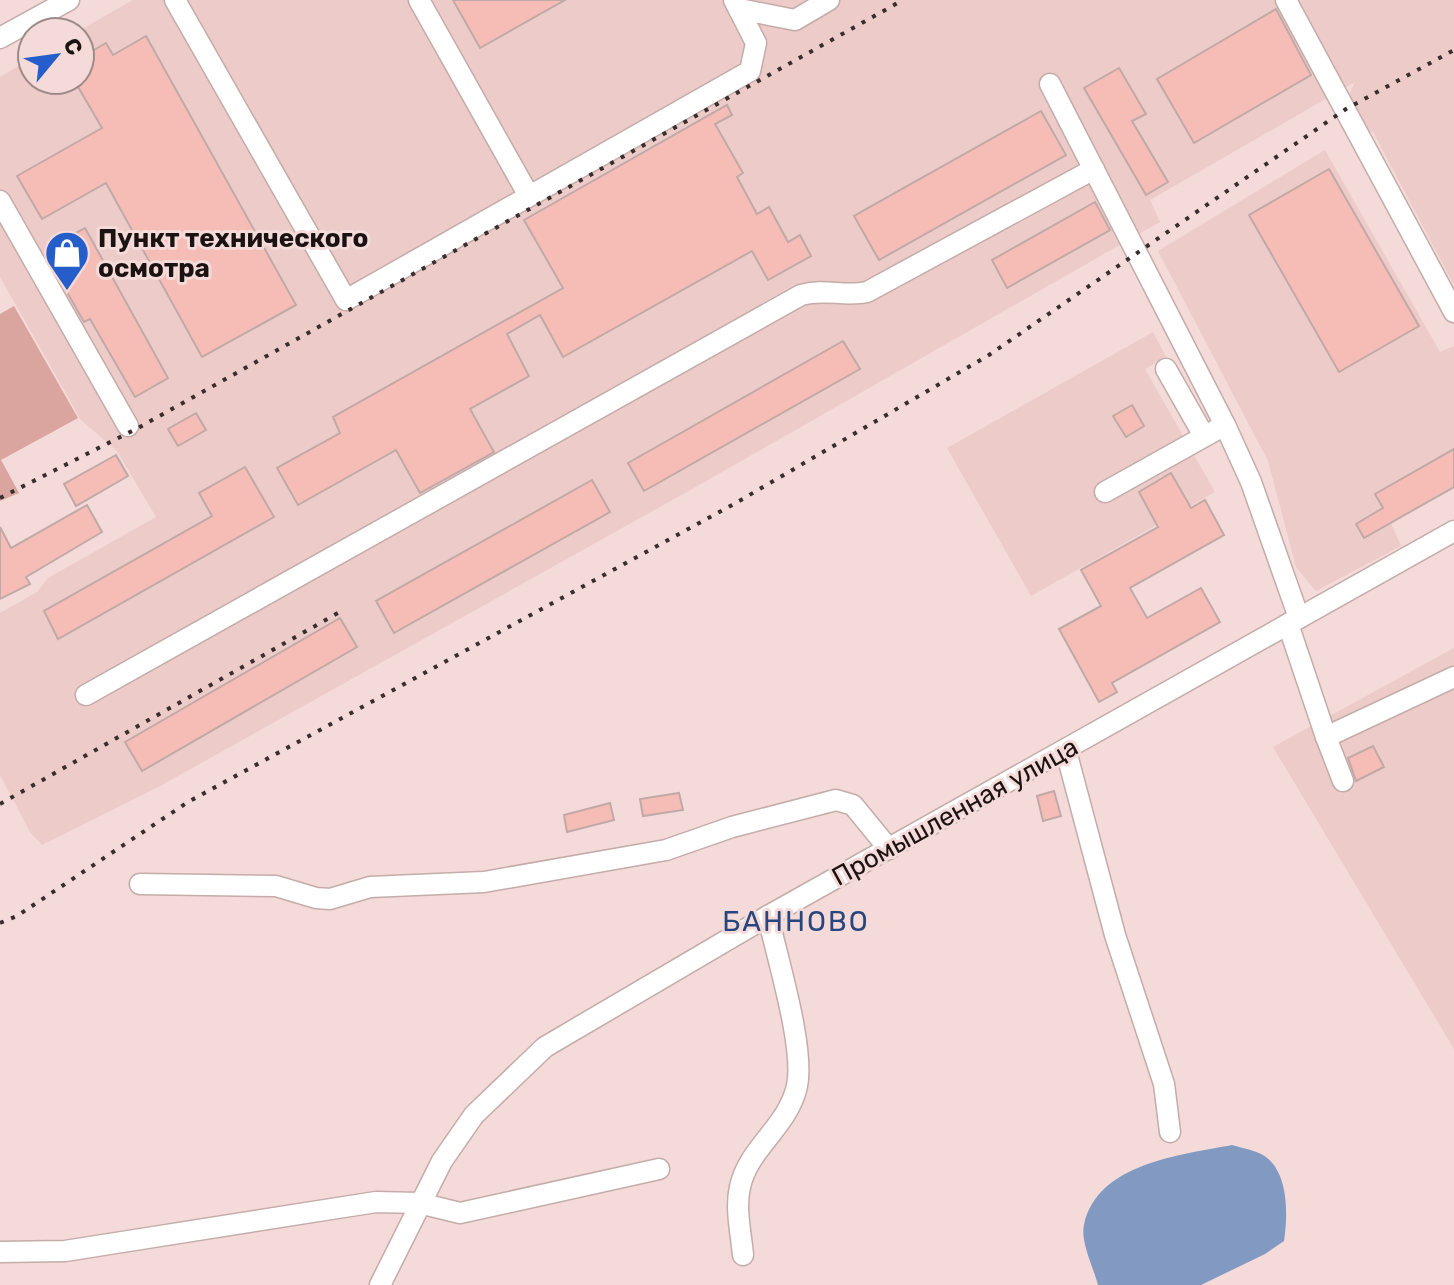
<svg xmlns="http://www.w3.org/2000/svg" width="1454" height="1285" font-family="Rubik,sans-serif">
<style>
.built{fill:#edcbc8}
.green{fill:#daa49f}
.water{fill:#8299c2}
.building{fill:#f6bdb7;stroke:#c1a9a7;stroke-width:2}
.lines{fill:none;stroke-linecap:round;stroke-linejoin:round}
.minor-casing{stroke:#c4aca9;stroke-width:23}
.minor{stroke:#fff;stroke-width:20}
.rail{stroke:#392e2d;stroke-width:4;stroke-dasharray:4 8;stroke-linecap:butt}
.labels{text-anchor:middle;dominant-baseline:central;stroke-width:6;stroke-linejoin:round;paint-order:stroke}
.poi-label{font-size:26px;font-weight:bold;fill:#1b1312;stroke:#f4dad8;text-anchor:start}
.street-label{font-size:26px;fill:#1b1312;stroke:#f4dad8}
.neighbourhood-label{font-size:28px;letter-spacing:2px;fill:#28467d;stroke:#f4dad8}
</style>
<rect width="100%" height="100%" fill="#f4dad8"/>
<g class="built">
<path d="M133 0H1454V285L1373 132 1367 131 1348 98 1355 82 1150 200 1160 222 701 484 162 785 42 845 30 832 0 775V613L37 592 48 578 156 517 117 451 81 420 0 277V77L32 58V80H80L77 32Z"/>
<path d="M1325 150 1440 352 1454 346V487L1391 523 1401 546 1316 591 1296 567 1268 461 1158 251Z"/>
<path d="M1153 332 1166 357 1145 369 1215 492 1031 596 947 448Z"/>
<path d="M1454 648V1049L1273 747Z"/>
</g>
<path class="green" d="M14 306 78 418 1 460 19 493 0 501V314Z"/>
<path class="water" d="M1232 1145C1242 1148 1254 1150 1263 1155 1289 1171 1288 1215 1284 1241L1265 1254 1201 1285H1098C1094 1269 1080 1241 1084 1225 1097 1163 1181 1155 1232 1145Z"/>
<g class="building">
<path d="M453 0H565L480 48Z"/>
<path d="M1276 9 1311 75 1194 143 1157 79Z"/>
<path d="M146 36 296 305 202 357 106 183 42 219 17 176 102 128 74 80H80V58L106 43 113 55Z"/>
<path d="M1119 68 1146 114 1132 121 1168 182 1146 195 1084 88Z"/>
<path d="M727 105 732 115 715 124 743 173 737 177 757 214 769 207 788 242 800 235 811 256 768 280 752 251 563 357 540 315 507 334 529 376 470 409 494 452 420 493 396 450 298 505 277 468 340 433 333 417 563 288 524 220Z"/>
<path d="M1041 111 1066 155 879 260 854 216Z"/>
<path d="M1329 169 1419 326 1339 372 1249 215Z"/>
<path d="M1095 202 1110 230 1007 288 992 260Z"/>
<path d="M85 228 168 378 135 397 90 319 84 322 51 264 69 254 61 241Z"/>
<path d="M843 341 860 369 644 491 628 463Z"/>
<path d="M1132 405 1144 426 1126 437 1113 416Z"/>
<path d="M196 413 206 430 178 446 168 429Z"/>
<path d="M1454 449V487L1364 538 1356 524 1383 508 1375 494Z"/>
<path d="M116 455 128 476 76 506 64 484Z"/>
<path d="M245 467 274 517 58 639 44 611 212 516 199 493Z"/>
<path d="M1171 473 1191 508 1205 500 1224 535 1130 588 1147 618 1201 588 1220 622 1112 683 1117 692 1099 702 1059 629 1101 606 1081 570 1158 527 1139 492Z"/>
<path d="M592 480 610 512 394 633 376 601Z"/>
<path d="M87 505 102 532 26 577 30 584 0 599V527L11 548Z"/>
<path d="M340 618 357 647 142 771 125 742Z"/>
<path d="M1373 746 1384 767 1356 781 1348 758Z"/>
<path d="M1054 791 1061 816 1043 821 1037 796Z"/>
<path d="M679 793 683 810 643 816 640 799Z"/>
<path d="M610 803 614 820 567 832 564 815Z"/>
</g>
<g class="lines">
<g class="minor-casing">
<g id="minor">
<path d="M175 0 346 300 750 71 756 43 734 0"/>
<path d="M419 0 529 196"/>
<path d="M1286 0 1454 312"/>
<path d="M739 9 795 20 829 0"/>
<path d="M0 38 69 0"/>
<path d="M1050 84 1225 425 1251 482 1299 618"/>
<path d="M0 201 128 426"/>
<path d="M1166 369 1204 436"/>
<path d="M1105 492 1225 425"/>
<path d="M1288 624 1326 737 1454 677"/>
<path d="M86 695 801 295C824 288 844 297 867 292L1094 169"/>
<path d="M1326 737 1343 781"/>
<path d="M1066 751 1115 935 1164 1084 1170 1132"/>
<path d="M140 884 276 886 316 898 330 899 370 887 484 882 666 850 732 827 836 800 853 805 889 849"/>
<path d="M0 1252 65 1251 376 1202 419 1203 460 1213 659 1169"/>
<path d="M743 1255C741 1233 735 1208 740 1187 748 1148 788 1127 797 1086 805 1047 777 958 768 916"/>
<path d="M380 1285 442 1161 474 1115 545 1047 768 916 1454 531"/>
</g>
</g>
<use href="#minor" class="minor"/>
<g class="rail">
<path d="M0 498 138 428 903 0"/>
<path d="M0 804 338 613"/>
<path d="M0 923 17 916 188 802 734 504 989 355 1346 109 1454 50"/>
</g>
</g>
<defs>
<g id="shop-pin" transform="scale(2.3)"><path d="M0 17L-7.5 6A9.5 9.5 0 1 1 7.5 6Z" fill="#255ecb" stroke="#f4dad8"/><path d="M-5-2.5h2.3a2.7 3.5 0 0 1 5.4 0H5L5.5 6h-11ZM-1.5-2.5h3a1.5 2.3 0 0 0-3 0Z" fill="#fff"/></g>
</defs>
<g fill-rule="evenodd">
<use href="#shop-pin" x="67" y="253"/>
</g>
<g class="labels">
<g class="poi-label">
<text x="98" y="238">Пункт технического<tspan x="98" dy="30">осмотра</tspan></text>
</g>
<g class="street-label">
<text transform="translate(955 812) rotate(-29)">Промышленная улица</text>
</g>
<g class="neighbourhood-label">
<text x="796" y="921">БАННОВО</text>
</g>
</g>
<g transform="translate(56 56) rotate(61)"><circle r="38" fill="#f4dad8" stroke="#9d8a89" stroke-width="2"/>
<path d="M0-6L14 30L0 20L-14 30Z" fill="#255ecb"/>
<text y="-12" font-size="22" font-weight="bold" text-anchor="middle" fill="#1b1312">С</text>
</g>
</svg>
